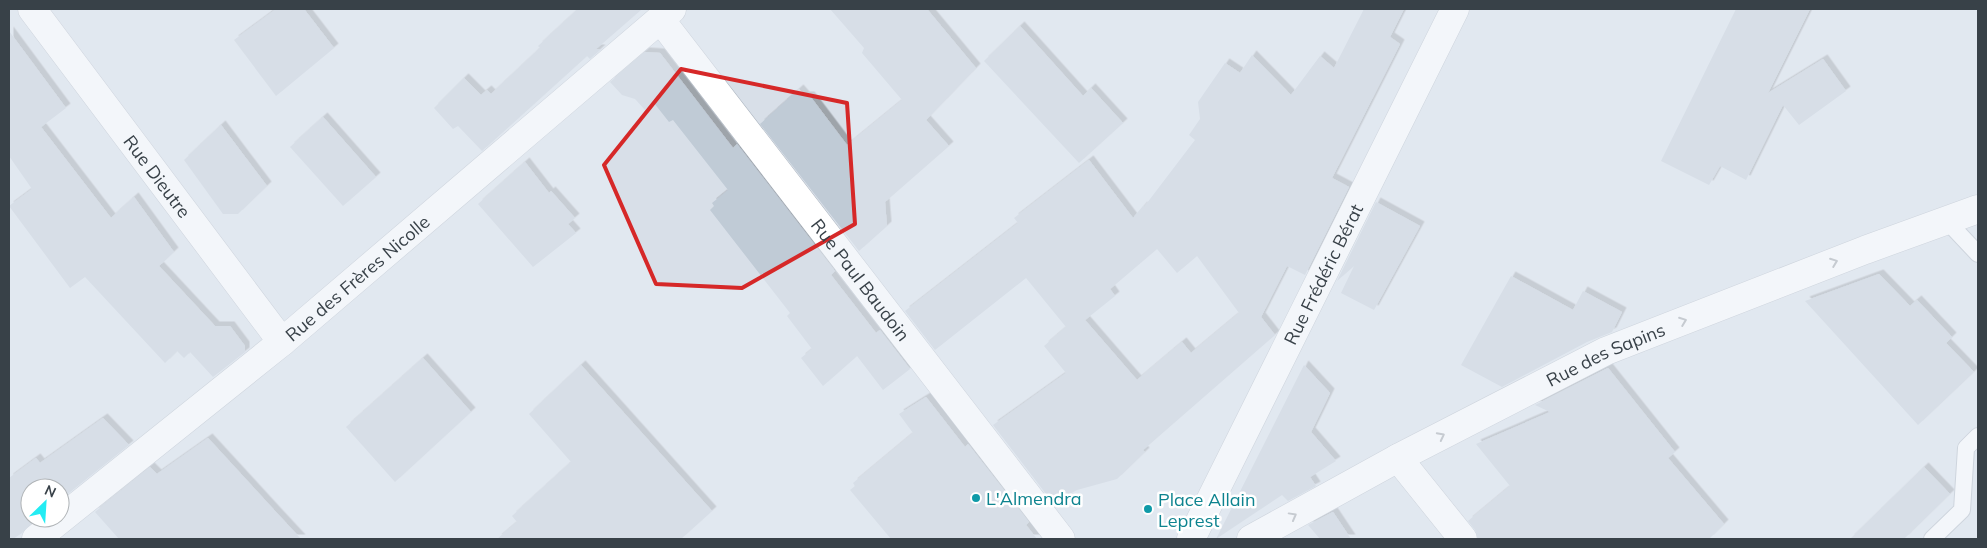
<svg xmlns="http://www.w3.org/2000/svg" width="1987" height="548" font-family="Mulish,sans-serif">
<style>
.residential{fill:#d8dfe8;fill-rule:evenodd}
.building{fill:#c0cbd6;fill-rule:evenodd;filter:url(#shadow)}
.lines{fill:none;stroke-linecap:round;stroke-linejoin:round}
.lane-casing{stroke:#adb6c0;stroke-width:18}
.street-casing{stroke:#adb6c0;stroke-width:29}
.lane{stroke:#fff;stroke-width:16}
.street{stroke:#fff;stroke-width:28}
.oneway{stroke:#9ca0a4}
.marked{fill:none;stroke:#d62828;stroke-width:4;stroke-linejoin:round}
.culture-dot{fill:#0f9aa8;stroke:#fff;stroke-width:2}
.labels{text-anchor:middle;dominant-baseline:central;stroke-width:5;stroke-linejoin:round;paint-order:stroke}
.street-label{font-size:18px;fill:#384148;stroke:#fff}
.culture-label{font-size:18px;fill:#0d838f;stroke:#fff;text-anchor:start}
</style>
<defs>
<filter id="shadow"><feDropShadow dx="4.5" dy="-4.5" stdDeviation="0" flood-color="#0004"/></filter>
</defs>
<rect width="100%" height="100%" fill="#eaeff5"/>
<path class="residential" d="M9 9H1978V539H9ZM30 488H60V518H30Z"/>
<g class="building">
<path d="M276 9H304L334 48 276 96 234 40Z"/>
<path d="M578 9H642L596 49H601L590 59 587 56 482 151 458 126 453 129 434 108 464 78 481 95 487 90 491 94 540 48 538 46Z"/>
<path d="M830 9H927L976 68 926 120 949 146 885 202 887 226 859 251 760 124 799 89 805 96H810L847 145 902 100 862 53 864 48Z"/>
<path d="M1364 9H1404L1390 37 1400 44 1332 178 1349 187 1305 275 1287 266 1261 317 1275 335 1143 450 1145 452 1117 479 1077 490 1053 503 993 425 1066 373 1044 346 1066 327 1026 278 935 350 905 311 1018 223 1014 218 1089 160 1133 218 1143 206 1144 207 1195 140 1189 135 1200 119 1198 102 1225 63 1240 73 1252 55 1291 95 1320 56 1334 68ZM1157 249 1177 273 1197 256 1239 313 1191 353 1182 342 1137 380 1085 320 1115 296 1110 289Z"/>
<path d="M1736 9H1810L1768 93 1823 59 1846 91 1799 125 1783 105 1746 180 1720 166 1709 185 1661 161Z"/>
<path d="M1020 26 1083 96 1091 88 1123 123 1079 163 984 61Z"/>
<path d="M9 31 66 108 41 127 111 218 134 197 174 252 159 266 215 326H230L245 346V352L213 377 190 352 184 358 177 351 165 363 85 277 70 288 9 206 32 189 9 156Z"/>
<path d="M645 52 660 53 733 148 737 144 835 271 831 275 876 333 880 330 910 369 883 390 857 356 823 386 801 358 812 349 787 316 790 313 710 210 714 206 712 203 728 190 673 120 669 122 654 103 645 110 635 99 622 95 610 82Z"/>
<path d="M323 117 376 177 343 206 290 147Z"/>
<path d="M221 125 267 186 238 214H223L184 160Z"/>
<path d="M525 162 549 193 551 191 575 218 568 224 576 233 533 267 478 204Z"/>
<path d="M1376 202 1420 226 1374 310 1341 293 1354 266 1337 281Z"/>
<path d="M1879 274 1910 306 1917 300 1952 337 1946 343 1974 372 1918 425 1805 301Z"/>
<path d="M1511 276 1573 310 1583 291 1622 312 1612 332 1587 342 1502 387 1461 365Z"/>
<path d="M423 358 471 412 395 482 346 427Z"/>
<path d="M581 365 712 511 681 539H497L517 522 512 516 571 462 529 414Z"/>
<path d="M1304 365 1330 393 1311 432 1336 461 1310 477 1316 486 1288 501 1282 495 1216 539Z"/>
<path d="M1608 368 1675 452 1668 458 1724 524 1709 539H1478L1475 530 1468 521 1510 486 1476 444 1550 412 1535 405Z"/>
<path d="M926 397 965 447 968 444 1029 522 1026 525 1037 539H891L850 490 855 486 853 483 913 433 899 414Z"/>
<path d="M103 418 129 445 60 500V488H30V518H37L22 533 13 539H9V478L36 458 40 463Z"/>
<path d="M208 438 275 511 301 539H119L95 512 150 467 157 474Z"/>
<path d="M1924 467 1950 494 1904 539H1850Z"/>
<path d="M1333 512 1351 539H1320L1308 525Z"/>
</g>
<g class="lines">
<g class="lane-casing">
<g id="lane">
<path d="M1946 220 1978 254"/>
<path d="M1932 539 1962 510 1966 448 1978 436"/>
</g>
</g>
<g class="street-casing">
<g id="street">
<path id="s1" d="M32 9 282 342"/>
<path id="s2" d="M660 19 1061 539"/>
<path d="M1398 458 1463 539"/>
<path id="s3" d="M36 539 282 342 672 9"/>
<path id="s4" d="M1191 539 1455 9"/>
<path id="s5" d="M1251 539 1398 458 1606 351 1865 250 1978 209"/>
</g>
</g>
<use href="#lane" class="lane"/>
<use href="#street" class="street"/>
</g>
<defs><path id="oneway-chevron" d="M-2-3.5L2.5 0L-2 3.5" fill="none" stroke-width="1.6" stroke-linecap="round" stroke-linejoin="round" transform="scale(1.25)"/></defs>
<g class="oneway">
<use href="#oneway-chevron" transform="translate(1834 262) rotate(-21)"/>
<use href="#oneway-chevron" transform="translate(1683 321) rotate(-21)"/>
<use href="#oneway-chevron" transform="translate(1441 436) rotate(-27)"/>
<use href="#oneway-chevron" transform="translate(1293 516) rotate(-29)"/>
</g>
<path d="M0 0H1987V548H0ZM681 69 847 103 855 224 742 288 656 284 604 165Z" fill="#eaeff5" fill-opacity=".55" fill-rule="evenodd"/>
<path class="marked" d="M681 69 847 103 855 224 742 288 656 284 604 165Z"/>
<g class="culture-dot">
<circle cx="976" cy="498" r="5"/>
<circle cx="1148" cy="509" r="5"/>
</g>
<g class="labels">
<g class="street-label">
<text stroke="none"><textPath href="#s1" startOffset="209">Rue Dieutre</textPath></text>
<text stroke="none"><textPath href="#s4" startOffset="296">Rue Frédéric Bérat</textPath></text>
<text stroke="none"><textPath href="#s3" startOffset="414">Rue des Frères Nicolle</textPath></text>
<text stroke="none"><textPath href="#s2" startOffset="329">Rue Paul Baudoin</textPath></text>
<text stroke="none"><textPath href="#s5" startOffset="400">Rue des Sapins</textPath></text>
</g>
<g class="culture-label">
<text x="986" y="498">L'Almendra</text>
<text x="1158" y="499">Place Allain<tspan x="1158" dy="21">Leprest</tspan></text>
</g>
</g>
<rect width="1987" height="548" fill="none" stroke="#384148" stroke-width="20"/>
<g transform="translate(45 503) rotate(25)"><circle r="24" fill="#ffffff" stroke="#afb3b6"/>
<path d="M0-4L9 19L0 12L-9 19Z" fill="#23ecf3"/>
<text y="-8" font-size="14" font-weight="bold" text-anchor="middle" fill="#384148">N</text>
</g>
</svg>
